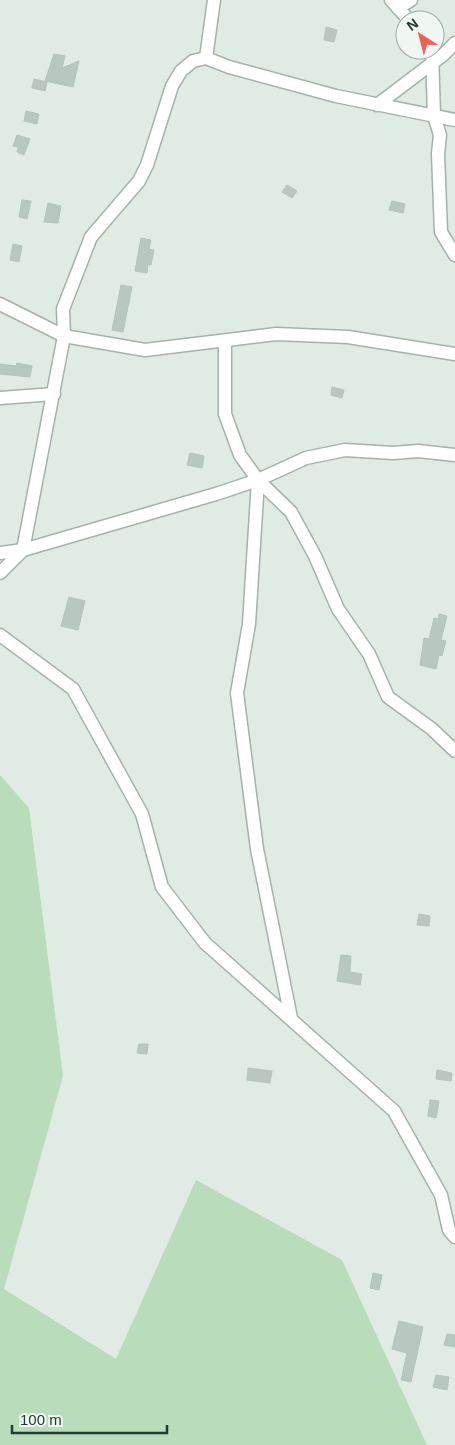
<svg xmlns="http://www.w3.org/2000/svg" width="455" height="1445" font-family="Helvetica,sans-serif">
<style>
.green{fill:#b9dcbb}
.building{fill:#b8c8bf;stroke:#b3c4b9}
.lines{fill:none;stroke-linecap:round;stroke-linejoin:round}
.minor-casing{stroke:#a3b3aa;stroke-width:15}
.minor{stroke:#fff;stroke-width:12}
</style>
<rect width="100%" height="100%" fill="#e0ebe4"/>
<path class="green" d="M0 775 29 808 63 1076 4 1289 116 1359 196 1180 342 1260 427 1445H0Z"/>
<g class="building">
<path d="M326 27 337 30 334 42 324 40Z"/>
<path d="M54 54 65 56 62 68 79 61 73 87 45 81Z"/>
<path d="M34 79 47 82 45 91 32 88Z"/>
<path d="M26 111 39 114 37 124 24 121Z"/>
<path d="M17 135 30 139 24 155 17 152 18 147 13 146Z"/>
<path d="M287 185 297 191 292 198 282 192Z"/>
<path d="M22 200 31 201 27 219 19 217Z"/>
<path d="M392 201 405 204 403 213 389 210Z"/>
<path d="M48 203 61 206 58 223 44 222Z"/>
<path d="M141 238 151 240 149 249 154 250 151 265 148 264 147 273 135 271Z"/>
<path d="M13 244 22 246 19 262 10 260Z"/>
<path d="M121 285 132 287 123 332 112 330Z"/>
<path d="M17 363 32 366 30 377 0 374V364L16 366Z"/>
<path d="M332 387 344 390 342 398 331 395Z"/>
<path d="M190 453 204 456 202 468 187 465Z"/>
<path d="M69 597 85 601 78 630 61 626Z"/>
<path d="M439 614 447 616 441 640 446 641 442 656 439 655 436 669 420 665 424 638 429 639 434 618 438 619Z"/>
<path d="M419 914 430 916 429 926 417 925Z"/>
<path d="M341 955 351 956 350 972 362 974 360 985 337 981Z"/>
<path d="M139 1044H148L147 1054 137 1053Z"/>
<path d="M248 1068 272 1071 270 1083 247 1080Z"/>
<path d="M437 1070 452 1073 451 1081 436 1079Z"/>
<path d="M430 1100 439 1101 436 1118 428 1116Z"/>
<path d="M373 1273 382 1275 379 1290 370 1288Z"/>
<path d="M399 1321 423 1327 411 1382 401 1380 407 1353 392 1349Z"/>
<path d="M447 1334 455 1335V1347L444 1345Z"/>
<path d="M436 1375 449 1377 447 1390 433 1387Z"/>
</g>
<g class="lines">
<g class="minor-casing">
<g id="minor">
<path d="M391 0 409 20"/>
<path d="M398 8 411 0"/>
<path d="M432 50 434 116 440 135 438 154 441 232 455 255"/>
<path d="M206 58 214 0"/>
<path d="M377 105 443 55 455 43"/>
<path d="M0 304 64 336 145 350 276 334 348 337 455 354"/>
<path d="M225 341V414L240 455 258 480 291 512 315 556 338 609 369 654 388 697 432 729 455 751"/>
<path d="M0 398 54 394"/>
<path d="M258 480 249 624 237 693 257 849 291 1018"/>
<path d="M0 553 23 550 216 494 258 480 306 458 345 450 393 453 418 451 455 455"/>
<path d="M0 573 23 550 64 336 63 309 91 237 139 181 147 165 172 86 181 71 193 61 206 58 229 67 336 96 455 120"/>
<path d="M0 635 73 689 142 814 162 887 205 943 394 1111 441 1195 449 1230 455 1237"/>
</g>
</g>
<use href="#minor" class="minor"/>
</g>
<g transform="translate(420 35) rotate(324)"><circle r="24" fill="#f0f7f2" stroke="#9daca4"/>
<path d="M0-4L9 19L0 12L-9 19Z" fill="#f15d58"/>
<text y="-8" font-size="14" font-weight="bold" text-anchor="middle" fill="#213b2e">N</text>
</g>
<path d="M12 1425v8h155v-8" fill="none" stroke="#213b2e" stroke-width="2.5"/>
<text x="20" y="1425" font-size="15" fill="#213b2e" stroke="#f0f7f2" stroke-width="4" paint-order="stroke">100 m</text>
</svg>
